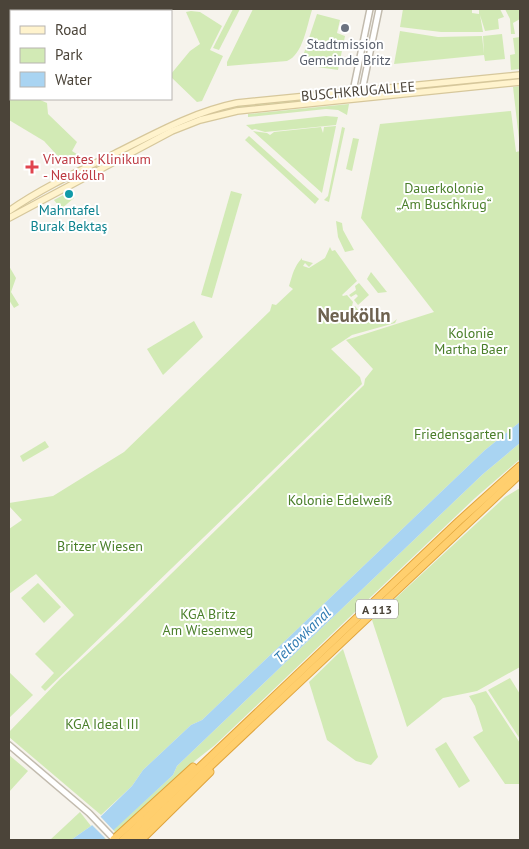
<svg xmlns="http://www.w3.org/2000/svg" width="529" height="849" font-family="'PT Sans',sans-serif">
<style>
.green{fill:#d2eab5}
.water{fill:#a9d4f2}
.pier{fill:#f6f3ec}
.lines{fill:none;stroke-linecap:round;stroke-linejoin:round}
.tertiary-casing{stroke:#c2bbae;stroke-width:8}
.secondary-casing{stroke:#d6c79b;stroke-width:8}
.motorway-casing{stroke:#e0a43c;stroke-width:9}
.tertiary{stroke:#fff;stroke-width:5}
.secondary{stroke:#fff3cd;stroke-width:5.5}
.motorway{stroke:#ffcf6e;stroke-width:7}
.worship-dot{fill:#6b7280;stroke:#fff;stroke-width:2}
.health-dot{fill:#e0444e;stroke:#fff;stroke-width:2}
.culture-dot{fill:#0f9aa8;stroke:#fff;stroke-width:2}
.labels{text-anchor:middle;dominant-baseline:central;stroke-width:4;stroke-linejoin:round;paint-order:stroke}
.shield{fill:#fff;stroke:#817c74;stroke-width:1}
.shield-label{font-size:12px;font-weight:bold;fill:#4b4439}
.worship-label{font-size:14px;fill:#5b616d;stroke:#fff}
.street-label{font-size:14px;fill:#4b4439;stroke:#fff}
.health-label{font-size:14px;fill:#be3a42;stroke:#fff;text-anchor:start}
.park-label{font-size:14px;fill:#4a7f2a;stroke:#fff}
.culture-label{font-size:14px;fill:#0d838f;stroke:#fff}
.water-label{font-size:15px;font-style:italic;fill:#2e7ab2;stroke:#fff}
.district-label{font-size:19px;font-weight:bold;fill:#6e6250;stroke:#fff}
</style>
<rect width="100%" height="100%" fill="#f6f3ec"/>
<g class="green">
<path d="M233 9H240L219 50 213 48Z"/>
<path d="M253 9 312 10C307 25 303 55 287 61L227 66V62Z"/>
<path d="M403 9H472V13L479 14V9H500L504 17 498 19 499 29 485 31 480 15 483 32H441L400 27Z"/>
<path d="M505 9H520V19L513 23 515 34H511L510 19Z"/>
<path d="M191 11 200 12 222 26 210 50 223 56 202 101 197 102 171 77V74L190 51 200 44 186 12Z"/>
<path d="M317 14 340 20 337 33 345 36 338 70 304 65 303 56Z"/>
<path d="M400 31 438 37 482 36 484 54 483 36 502 34 505 59 485 61 484 55 394 64Z"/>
<path d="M520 37V69L511 70 510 55 515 54 513 38Z"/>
<path d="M506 78V81L369 95V93Z"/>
<path d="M520 86V148L513 87Z"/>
<path d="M11 92V99H38L47 103 48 114 77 142 72 151 83 158 66 165 44 141 9 120V96Z"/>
<path d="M348 94V96L236 109 205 116 204 114 238 106Z"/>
<path d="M349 104 347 115 338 110 326 109 248 117V114Z"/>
<path d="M511 111 516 152 520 151V422L485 450 202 720 191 725 143 770 132 786 101 815 9 737V732L60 679 123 621 364 385 365 379 373 369 346 340 434 312 361 218 380 124Z"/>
<path d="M326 116 338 117 336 125 265 132 255 129 252 130 246 125Z"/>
<path d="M336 126 322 193 253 131 267 133 270 135 274 132 321 127 323 133 324 127Z"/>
<path d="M342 127 345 128 329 202 324 200 328 196Z"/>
<path d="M249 136 319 199 315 204 245 140Z"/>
<path d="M353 138 359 139 352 171 346 169Z"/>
<path d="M231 191 242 194 212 298 201 295Z"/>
<path d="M69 192 73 193 74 198 61 209 54 200Z"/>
<path d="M336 221 342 223 343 230 354 250 345 252 338 237Z"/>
<path d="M330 247 332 251 335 250 357 281 342 295 343 296 347 295 353 302 352 306H355C364 317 375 329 390 321L392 323 397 319 395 323 352 335 331 349 360 377 362 384 45 691 41 687 54 673 35 654 74 615 36 574 9 594V529L22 520 9 506V503L53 496 124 452 270 311 272 304 276 305 293 289 289 286C293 273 294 267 302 258V260L313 263 309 267 305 263 303 266 309 268 325 258Z"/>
<path d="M9 266 16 278 11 292 19 305 14 308 9 300Z"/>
<path d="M371 272 387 292 378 293 367 279Z"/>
<path d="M359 283 369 295 358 305 354 300 358 296 356 294 351 297 349 295 356 290 355 286Z"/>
<path d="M194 321 203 337 163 375 147 349Z"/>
<path d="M45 441 49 447 23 462 20 456Z"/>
<path d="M520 443V459L475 498 215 745 196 760 111 840H102L173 775 177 766 483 474Z"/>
<path d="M520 488V667L477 691 443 698 407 727 372 620 505 497Z"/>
<path d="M38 583 61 607 44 623 21 598Z"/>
<path d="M343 649 378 757 371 765 356 761 327 740 309 682Z"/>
<path d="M9 672 33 695 9 718Z"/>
<path d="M510 678 520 694V739L488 690Z"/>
<path d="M486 691 520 743V784H505L473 737 483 731 475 706 469 696Z"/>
<path d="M446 742 470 781 459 788 435 749Z"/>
<path d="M9 755 28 771 9 792Z"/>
<path d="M80 812 91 826 71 840H50Z"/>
</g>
<path class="water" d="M520 422V443L483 474 177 766 173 775 103 840H71L91 826 132 786 143 770 191 725 202 720 485 450Z"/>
<path class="pier" d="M98 814 115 832 107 840 90 823Z"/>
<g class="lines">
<g class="tertiary-casing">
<g id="tertiary">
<path d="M353 91 370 9"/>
<path d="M362 91 379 9"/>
<path d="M9 745 89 813 115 840"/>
</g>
</g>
<g class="secondary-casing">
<g id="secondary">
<path d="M9 211C42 188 77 172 114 154 154 134 193 112 237 103L520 75"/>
<path d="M9 218 172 131 200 120 237 111 520 82"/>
</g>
</g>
<g class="motorway-casing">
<g id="motorway">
<path d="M114 839 193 767"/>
<path d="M123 840 459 521 520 466"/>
<path d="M132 840 520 474"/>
<path d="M141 840 210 772"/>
</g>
</g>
<use href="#tertiary" class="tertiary"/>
<use href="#secondary" class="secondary"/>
<use href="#motorway" class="motorway"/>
</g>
<circle class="worship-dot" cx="345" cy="28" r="5"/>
<path class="health-dot" d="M29.5 159.5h5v5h5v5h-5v5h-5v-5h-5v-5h5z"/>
<circle class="culture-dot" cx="69" cy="194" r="5"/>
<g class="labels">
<rect class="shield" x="356" y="599.5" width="42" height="19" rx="4"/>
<g class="shield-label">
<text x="377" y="609">A 113</text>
</g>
<g class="worship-label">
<text x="345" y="44">Stadtmission<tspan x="345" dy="16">Gemeinde Britz</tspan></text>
</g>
<g class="street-label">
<text transform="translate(358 91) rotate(-5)">BUSCHKRUGALLEE</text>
</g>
<g class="health-label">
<text x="43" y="159">Vivantes Klinikum<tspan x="43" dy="16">- Neukölln</tspan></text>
</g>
<g class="park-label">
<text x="444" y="188">Dauerkolonie<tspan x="444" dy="16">„Am Buschkrug“</tspan></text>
<text x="471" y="333">Kolonie<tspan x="471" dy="16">Martha Baer</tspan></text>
<text x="463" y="434">Friedensgarten I</text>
<text x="340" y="500">Kolonie Edelweiß</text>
<text x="100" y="546">Britzer Wiesen</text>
<text x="208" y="614">KGA Britz<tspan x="208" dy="16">Am Wiesenweg</tspan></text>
<text x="102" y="724">KGA Ideal III</text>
</g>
<g class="culture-label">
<text x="69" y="210">Mahntafel<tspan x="69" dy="16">Burak Bektaş</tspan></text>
</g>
<g class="water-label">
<text transform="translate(302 635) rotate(-44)">Teltowkanal</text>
</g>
<g class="district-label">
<text x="354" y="315">Neukölln</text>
</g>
</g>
<rect width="529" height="849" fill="none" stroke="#4b4439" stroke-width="20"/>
<rect x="10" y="10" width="162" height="90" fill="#ffffff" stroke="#b7b4b0"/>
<rect x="20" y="26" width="25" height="8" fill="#fff3cd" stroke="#b7b4b0"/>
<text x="55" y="35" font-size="15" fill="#4b4439">Road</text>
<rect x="20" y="48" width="25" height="15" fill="#d2eab5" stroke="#b7b4b0"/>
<text x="55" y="60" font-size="15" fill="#4b4439">Park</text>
<rect x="20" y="72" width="25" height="15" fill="#a9d4f2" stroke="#b7b4b0"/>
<text x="55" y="85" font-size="15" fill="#4b4439">Water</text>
</svg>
